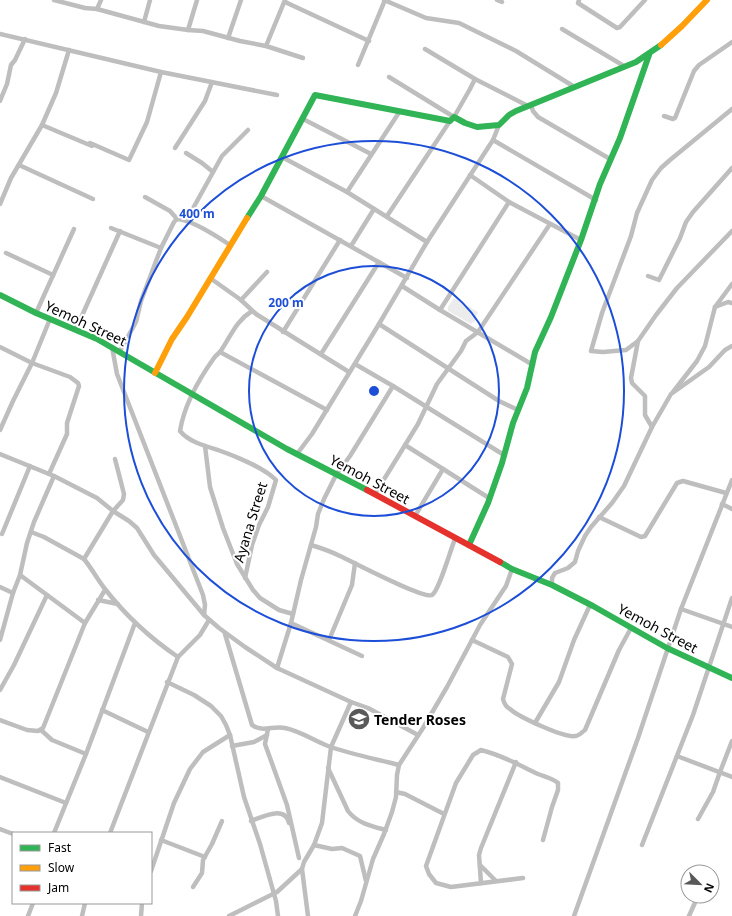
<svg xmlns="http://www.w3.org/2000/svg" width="732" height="916" font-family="'Noto Sans',sans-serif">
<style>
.green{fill:#ececec}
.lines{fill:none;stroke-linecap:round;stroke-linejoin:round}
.street{stroke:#bebebe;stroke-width:4.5}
.fast{stroke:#30b455;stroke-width:6}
.slow{stroke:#ff9f0a;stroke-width:6}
.jam{stroke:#e5322d;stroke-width:6}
.ring{fill:none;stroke:#1d4ed8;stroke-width:2}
.labels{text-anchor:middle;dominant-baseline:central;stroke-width:4;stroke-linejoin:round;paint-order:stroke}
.street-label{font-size:14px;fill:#000;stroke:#fff}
.poi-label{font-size:14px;font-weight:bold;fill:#000;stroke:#fff;text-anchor:start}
.centre{fill:#1d4ed8;stroke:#fff;stroke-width:2}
.ring-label{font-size:12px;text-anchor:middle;font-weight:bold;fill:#1d4ed8;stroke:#fff;stroke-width:4;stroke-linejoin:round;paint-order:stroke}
</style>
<rect width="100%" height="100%" fill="#fff"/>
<path class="green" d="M454 298 478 312 474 323 473 322 471 324 448 311V307Z"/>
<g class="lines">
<g class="street">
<path d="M54 0 85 8 97 9 159 26 188 30 203 31 240 41 266 46 285 0"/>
<path d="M384 0 426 18 459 23 516 51 573 86"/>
<path d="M497 0 502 2"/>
<path d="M579 0 578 3 617 28 620 27 645 0"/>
<path d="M285 2 369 41"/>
<path d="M97 9 101 0"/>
<path d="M144 22 150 0"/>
<path d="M562 29 624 66"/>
<path d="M188 30 197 0"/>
<path d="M0 34 161 72 277 95"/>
<path d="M228 38 241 0"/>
<path d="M266 46 303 58"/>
<path d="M425 49 475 79 528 106"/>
<path d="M358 65 385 0"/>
<path d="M389 77 454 117 470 89 475 79"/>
<path d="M0 101 7 84 11 65 15 60 25 39"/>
<path d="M531 105 533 111 538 117 610 159"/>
<path d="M732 109 670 160 661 168 652 180 637 213 631 236 602 313 591 351 603 352 626 350 638 341 656 315 677 288 732 231"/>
<path d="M664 116 673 119 675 118 694 71 699 65 732 42"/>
<path d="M303 119 371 154"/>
<path d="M42 125 92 146"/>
<path d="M493 140 596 200"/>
<path d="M90 143 129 160 147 122 161 72"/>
<path d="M175 148 205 101 212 82"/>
<path d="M186 153 202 163 213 172"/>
<path d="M282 157 347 192 427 242"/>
<path d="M19 165 93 199"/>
<path d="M470 175 509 202 581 240"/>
<path d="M347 192 400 111"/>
<path d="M261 196 407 278"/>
<path d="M145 197 170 211 177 219C190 219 218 237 230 245"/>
<path d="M0 204 11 178 42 125 56 93 69 50"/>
<path d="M387 216 450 121"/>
<path d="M186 221 222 156 248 130"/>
<path d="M111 228 161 248"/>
<path d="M351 246 374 209"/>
<path d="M6 253 53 275"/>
<path d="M648 276 659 280 680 238 686 222 693 212 732 168"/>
<path d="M210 278 241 300 256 314 349 372"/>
<path d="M402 286 440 310 533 365"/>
<path d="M241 300 267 272"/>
<path d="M715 307 728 302 732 303"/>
<path d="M440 310 509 202"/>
<path d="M36 313 74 229"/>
<path d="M379 324 499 401 518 410"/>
<path d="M76 329 120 231"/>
<path d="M283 332 340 240"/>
<path d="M638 341 631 378 632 383 645 396V415L652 427"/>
<path d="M0 347 32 363 70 377 78 383 79 386 67 423V434L49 474"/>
<path d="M112 347 117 374 203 595 205 605 204 615"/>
<path d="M120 351 136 322 141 301 161 248 174 222 177 219"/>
<path d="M220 352 327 410"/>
<path d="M321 354 379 262"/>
<path d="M355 364 393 386 504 455"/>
<path d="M673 392 697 361 705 346 715 307 732 284"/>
<path d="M0 430 13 401 32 363 50 319"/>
<path d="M405 445 489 498"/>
<path d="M205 446 210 487 223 528 237 564 253 590 260 598 279 610 293 614"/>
<path d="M0 454 54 476 97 498 113 511 129 521 137 528 154 555 204 615 219 628 245 647 277 668 351 702 368 708 418 735"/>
<path d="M297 454 312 434 379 324 427 242 493 140 499 125"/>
<path d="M115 459 124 494 123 500 113 511 84 559C92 569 98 580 105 589 126 616 150 638 178 657"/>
<path d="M375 494 418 424 437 384 461 351 466 341 478 332 550 224"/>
<path d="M722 504 732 509"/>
<path d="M415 516 443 469"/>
<path d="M599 517 641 537 645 536 677 483 683 481 726 493"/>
<path d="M31 532 44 537 84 559"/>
<path d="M2 534 30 466"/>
<path d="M311 545C321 548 330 551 340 556 353 562 423 599 432 595 439 591 451 548 455 539"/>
<path d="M20 575 85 623"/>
<path d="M245 578 252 545 259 525 268 507 276 480C264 468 235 456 218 450 205 446 189 442 180 431 184 406 199 379 214 358 216 355 220 353 222 349 232 334 236 321 252 311"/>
<path d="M552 585V578L555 573 568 568 575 562 578 551 585 536 591 527 612 503 624 486 652 427 671 394 709 367 725 350 732 346"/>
<path d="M0 587 13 593"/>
<path d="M98 600 118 604"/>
<path d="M681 609 732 627"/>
<path d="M291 623 362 656"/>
<path d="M225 634 252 725C263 733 273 725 285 728 300 731 313 740 328 746 350 754 376 759 399 765"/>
<path d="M0 640 13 593 20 575 27 543 34 522 54 476"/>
<path d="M329 640 352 585 355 563"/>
<path d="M472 640 508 657 512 664 503 699C504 703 506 707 510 709 519 717 564 738 575 736 579 736 582 732 585 730L619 650 631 628"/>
<path d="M277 668 291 623 301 580 316 527 318 514 324 499 336 475 350 456 393 386"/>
<path d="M167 682 194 695 211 706 221 716 226 725 230 735 244 797 260 844 276 901 278 916"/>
<path d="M0 690 14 665 47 595"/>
<path d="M102 710 148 732"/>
<path d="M0 720 27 730 38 731 43 728 85 623 105 590"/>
<path d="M535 723 559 682 574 640 590 605"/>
<path d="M268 729 265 744 287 805 299 858"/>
<path d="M41 730 52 740 86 754"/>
<path d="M232 746 254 742 267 735"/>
<path d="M677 756 732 777"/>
<path d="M328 768 348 811C357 823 371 826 386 830"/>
<path d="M0 777 66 803"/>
<path d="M396 792 405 794 444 814"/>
<path d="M698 819 713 792 720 772 732 741"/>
<path d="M251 821C262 817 285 805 289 823"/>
<path d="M0 829 13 834"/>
<path d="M54 833 86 754 135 623"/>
<path d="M110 833 178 657 200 635 209 620"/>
<path d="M161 840 205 857"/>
<path d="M314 845 332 849 342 848 360 856 366 881"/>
<path d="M642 845 693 715 732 598"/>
<path d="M480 865 495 880"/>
<path d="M302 869 308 916"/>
<path d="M151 871 174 803 190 769 203 752 230 735"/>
<path d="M523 878 451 887 436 883 429 874 426 866 456 783 473 755 481 750C502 755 519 765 538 774 545 777 552 778 558 783V790L552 807 543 840"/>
<path d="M481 883 479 855 481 848 516 762"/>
<path d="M193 887 202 873 203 860 212 844 222 821"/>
<path d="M28 916 33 903"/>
<path d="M82 916 85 903"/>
<path d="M141 916 142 903"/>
<path d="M229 916 277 892 302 869 304 862 314 845 322 823 331 747 351 702"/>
<path d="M355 916 361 901 373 859 384 834 392 812 396 797 397 775 399 765 423 728 447 687 480 625 506 586 512 569"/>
<path d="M574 916 638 738 681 609 732 480"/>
<path d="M689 916 698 896"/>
</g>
<g class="fast">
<path d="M247 218 261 196 315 95 450 121 454 117 465 123 477 127 499 125 509 115 516 111 636 62 661 45"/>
<path d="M0 295 36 313 97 339 287 449 367 490"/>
<path d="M469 545 488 503 502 463 513 423 527 388 535 352 551 317 581 240 600 184 620 138 649 55"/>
<path d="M500 562 512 569 552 585 593 606 667 648 732 678"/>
</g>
<g class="slow">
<path d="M661 45 682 26 707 0"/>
<path d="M155 373 172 339 187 317 247 218"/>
</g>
<path class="jam" d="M367 490 500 562"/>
</g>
<g class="ring">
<circle cx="374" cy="391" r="125"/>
<circle cx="374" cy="391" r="250"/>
</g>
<defs>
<g id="school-disc" transform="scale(1.15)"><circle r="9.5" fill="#595959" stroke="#fff"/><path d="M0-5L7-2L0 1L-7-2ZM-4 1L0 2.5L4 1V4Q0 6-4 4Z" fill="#fff"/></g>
</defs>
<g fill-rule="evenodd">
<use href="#school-disc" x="359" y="719"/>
</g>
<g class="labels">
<g class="street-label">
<text transform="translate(86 323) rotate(25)">Yemoh Street</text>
<text transform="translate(370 479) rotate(28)">Yemoh Street</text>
<text transform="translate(250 522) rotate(-73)">Ayana Street</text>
<text transform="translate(658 628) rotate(28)">Yemoh Street</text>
</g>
<g class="poi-label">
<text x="374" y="719">Tender Roses</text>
</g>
</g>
<circle cx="374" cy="391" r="6" class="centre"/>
<g class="ring-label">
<text x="197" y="218">400 m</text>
<text x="286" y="307">200 m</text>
</g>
<rect x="12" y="832" width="140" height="72" fill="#ffffff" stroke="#999999"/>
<rect x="20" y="845" width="20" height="6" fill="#30b455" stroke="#999999"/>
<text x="48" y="852" font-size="12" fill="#000000">Fast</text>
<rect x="20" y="865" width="20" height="6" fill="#ff9f0a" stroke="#999999"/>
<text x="48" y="872" font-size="12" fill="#000000">Slow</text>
<rect x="20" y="885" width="20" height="6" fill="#e5322d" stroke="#999999"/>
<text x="48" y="892" font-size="12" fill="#000000">Jam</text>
<g transform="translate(700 884) rotate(114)"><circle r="19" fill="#ffffff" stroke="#999999"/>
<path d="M0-3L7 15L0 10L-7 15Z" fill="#595959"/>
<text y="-6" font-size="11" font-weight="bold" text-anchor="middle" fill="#000000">N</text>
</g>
</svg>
